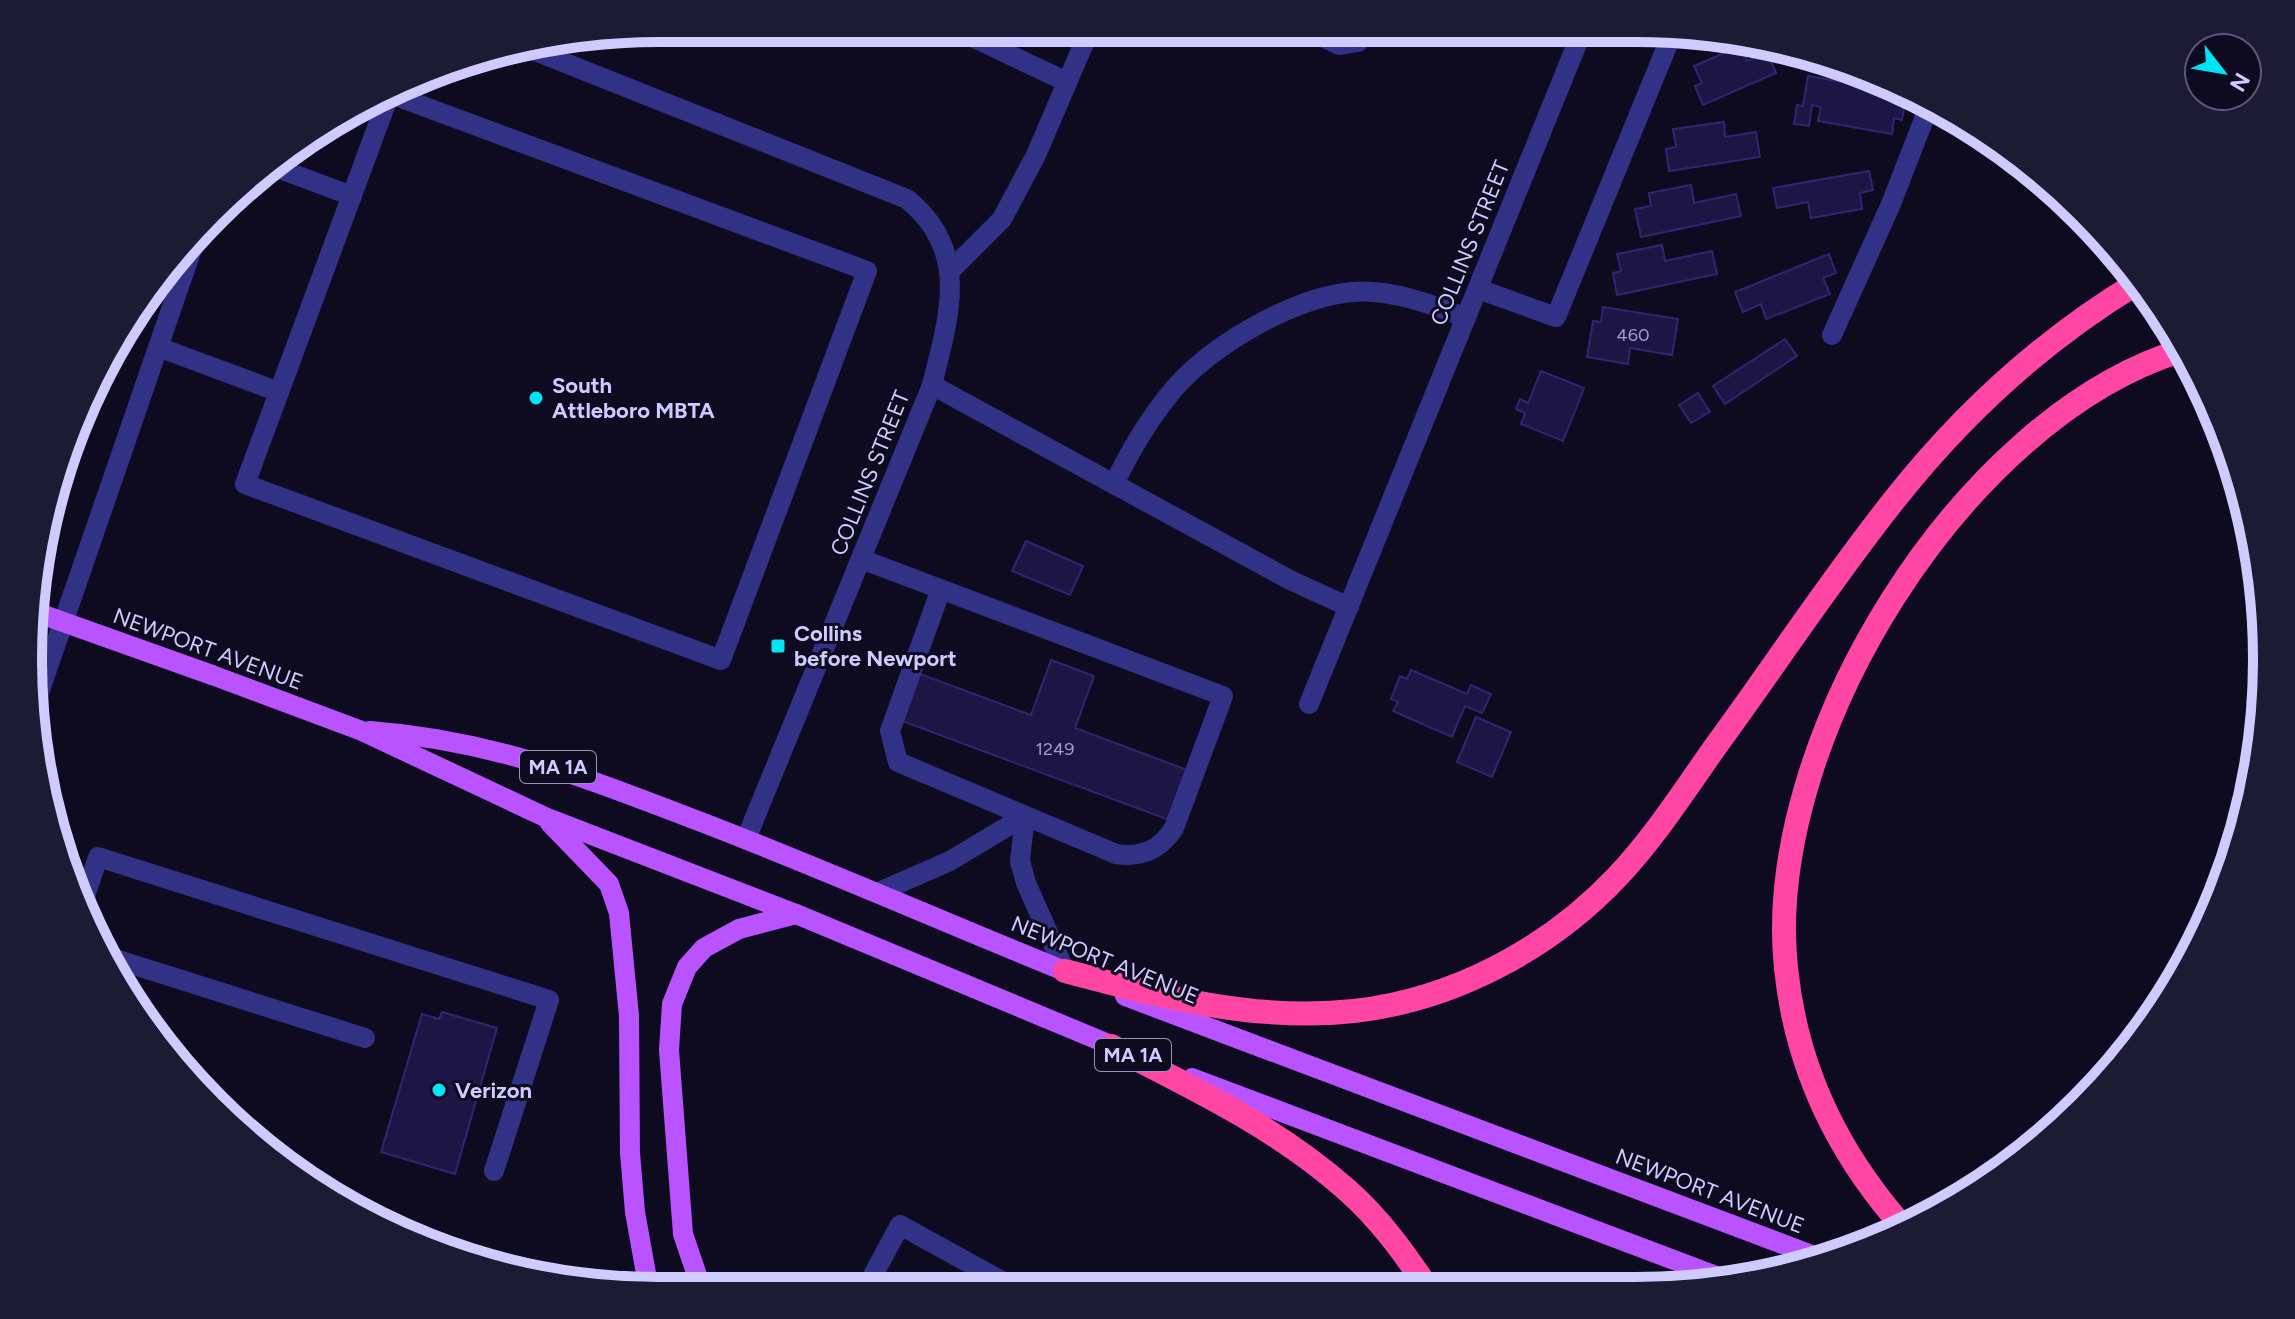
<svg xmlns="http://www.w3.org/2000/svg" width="2295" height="1319" font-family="Figtree,sans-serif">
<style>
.building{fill:#1d1544;stroke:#312472;stroke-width:2}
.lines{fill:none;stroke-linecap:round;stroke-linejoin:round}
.minor{stroke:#313185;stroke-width:20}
.major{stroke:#b952ff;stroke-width:20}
.highway{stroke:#ff46a4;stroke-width:24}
.major-bridge{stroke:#b952ff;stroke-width:20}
.poi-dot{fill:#00e5f6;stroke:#0e0b21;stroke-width:3}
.labels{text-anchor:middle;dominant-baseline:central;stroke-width:6;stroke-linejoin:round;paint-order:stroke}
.number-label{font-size:18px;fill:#a29ed0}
.shield{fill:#0e0b21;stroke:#9591bc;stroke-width:2}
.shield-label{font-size:20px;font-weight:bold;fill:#cfcbff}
.street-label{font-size:22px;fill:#cfcbff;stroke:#0e0b21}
.poi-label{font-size:22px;font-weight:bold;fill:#cfcbff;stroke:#0e0b21;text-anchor:start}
.rim{fill:none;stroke:#cfcbff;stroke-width:10}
</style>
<rect width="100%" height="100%" fill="#0e0b21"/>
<g class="building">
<path d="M1748 44 1765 47 1776 73 1703 105 1695 86 1702 83 1694 66 1740 46 1747 61 1754 58Z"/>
<path d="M1808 76 1900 92 1906 95 1902 120 1894 118 1892 134 1818 121 1821 107 1812 105 1809 126 1794 124 1797 105 1803 106Z"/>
<path d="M1724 122 1725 137 1756 132 1760 157 1669 171 1666 149 1676 147 1673 129Z"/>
<path d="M1970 126 1986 134 2037 176 2027 186Z"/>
<path d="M1869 171 1873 190 1860 193 1862 209 1811 218 1808 202 1777 208 1773 188Z"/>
<path d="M1691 185 1694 203 1736 194 1741 216 1641 237 1635 209 1651 206 1649 193Z"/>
<path d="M1662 245 1665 261 1712 251 1717 274 1617 295 1613 273 1621 271 1617 254Z"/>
<path d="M1829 254 1836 273 1823 278 1830 294 1766 319 1761 304 1743 312 1735 292Z"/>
<path d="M1603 307 1678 319 1672 355 1630 348 1628 364 1587 357 1593 321 1601 322Z"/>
<path d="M1785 339 1797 356 1725 404 1713 386Z"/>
<path d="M1541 371 1584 388 1563 441 1521 424 1525 413 1516 409 1520 399 1528 403Z"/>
<path d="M1698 393 1710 412 1691 423 1679 405Z"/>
<path d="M1026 541 1083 566 1070 595 1012 571Z"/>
<path d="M1051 660 1094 676 1075 728 1187 770 1169 820 902 721 920 674 1031 715Z"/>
<path d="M1411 670 1467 694 1471 685 1491 694 1482 713 1465 706 1452 737 1393 711 1398 702 1391 699 1400 676 1407 679Z"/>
<path d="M1476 717 1511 732 1492 777 1457 762Z"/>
<path d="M442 1012 497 1028 455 1174 381 1152 422 1014 439 1019Z"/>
</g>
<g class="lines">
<g class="minor">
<path d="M953 28 1067 82"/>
<path d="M1304 29 1340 45 1358 42 1370 29"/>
<path d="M530 49 907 199C971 251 949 316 932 385L746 839"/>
<path d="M388 98 245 484 721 660 867 271 393 95"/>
<path d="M269 165 352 196"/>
<path d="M951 270 1002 219 1036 155 1090 29"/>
<path d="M1478 289 1556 317 1674 29"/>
<path d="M1832 335 1891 204 1929 106"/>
<path d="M158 347 279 392"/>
<path d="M932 385 1290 580 1349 607"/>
<path d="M1114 484C1129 453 1147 422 1169 395 1205 348 1293 297 1353 292 1390 289 1432 304 1466 318"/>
<path d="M861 559 1223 696 1174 828C1160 850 1142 858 1116 854L898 762 890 731 941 589"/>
<path d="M1309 704 1583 29"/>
<path d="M32 713 193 246"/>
<path d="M1025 816 1020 861 1026 883 1065 971"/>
<path d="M877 893 950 861 1025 816"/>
<path d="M83 903 98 857 549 1000 494 1171"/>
<path d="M112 958 365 1038"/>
<path d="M865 1290 900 1225 1018 1290"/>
</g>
<g class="major">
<path d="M212 675 362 731 545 817 796 914 1125 1051"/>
<path d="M370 731C492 740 583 777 696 820 824 869 950 925 1077 976"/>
<path d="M550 823 609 884 619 913 629 1016 630 1153 635 1212 649 1290"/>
<path d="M1125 996 1825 1260"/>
<path d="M1192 1078 1727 1280"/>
<path d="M702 1290 683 1234 669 1050 672 1004 687 967 704 948 739 929 796 914"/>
</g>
<g class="highway">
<path d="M1065 971C1159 996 1255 1022 1354 1011 1453 1000 1549 949 1617 877 1655 837 1686 788 1718 743 1777 662 1832 578 1895 499 1963 413 2044 339 2139 282"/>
<path d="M1111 1046C1192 1087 1279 1129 1347 1190 1380 1219 1405 1254 1429 1290"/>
<path d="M1904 1228C1838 1154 1796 1067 1786 968 1762 741 1962 417 2183 350"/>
</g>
<path class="major-bridge" d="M38 613 212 675"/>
</g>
<g class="poi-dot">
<circle cx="536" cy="398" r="8"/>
<rect x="770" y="638" width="16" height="16" rx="4"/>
<circle cx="439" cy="1090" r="8"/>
</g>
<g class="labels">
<g class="number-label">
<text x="1633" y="335">460</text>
<text x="1055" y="749">1249</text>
</g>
<g class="shield">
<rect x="520" y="751" width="76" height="32" rx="6"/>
<rect x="1095" y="1039" width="76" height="32" rx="6"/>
</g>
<g class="shield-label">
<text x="558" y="767">MA 1A</text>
<text x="1133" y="1055">MA 1A</text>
</g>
<g class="street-label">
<text transform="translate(1470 243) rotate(-68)">COLLINS STREET</text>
<text transform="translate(870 473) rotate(-68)">COLLINS STREET</text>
<text transform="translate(208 649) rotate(20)">NEWPORT AVENUE</text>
<text transform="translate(1105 960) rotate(22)">NEWPORT AVENUE</text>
<text transform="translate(1710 1191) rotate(21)">NEWPORT AVENUE</text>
</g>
<g class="poi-label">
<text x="552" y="385">South<tspan x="552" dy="25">Attleboro MBTA</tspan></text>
<text x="794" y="633">Collins<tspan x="794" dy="25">before Newport</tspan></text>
<text x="455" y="1090">Verizon</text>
</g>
</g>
<path d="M0 0H2295V1319H0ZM659 42H1636A617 617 0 0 1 2253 659V660A617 617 0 0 1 1636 1277H659A617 617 0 0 1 42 660V659A617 617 0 0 1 659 42Z" fill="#1d1a33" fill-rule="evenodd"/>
<path class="rim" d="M659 42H1636A617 617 0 0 1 2253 659V660A617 617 0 0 1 1636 1277H659A617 617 0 0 1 42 660V659A617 617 0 0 1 659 42Z"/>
<g transform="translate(2223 72) rotate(121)"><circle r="38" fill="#0e0b21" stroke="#5b587a" stroke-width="2"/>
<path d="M0-6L14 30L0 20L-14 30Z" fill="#00e5f6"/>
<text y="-12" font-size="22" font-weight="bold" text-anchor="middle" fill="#cfcbff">N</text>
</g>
</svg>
